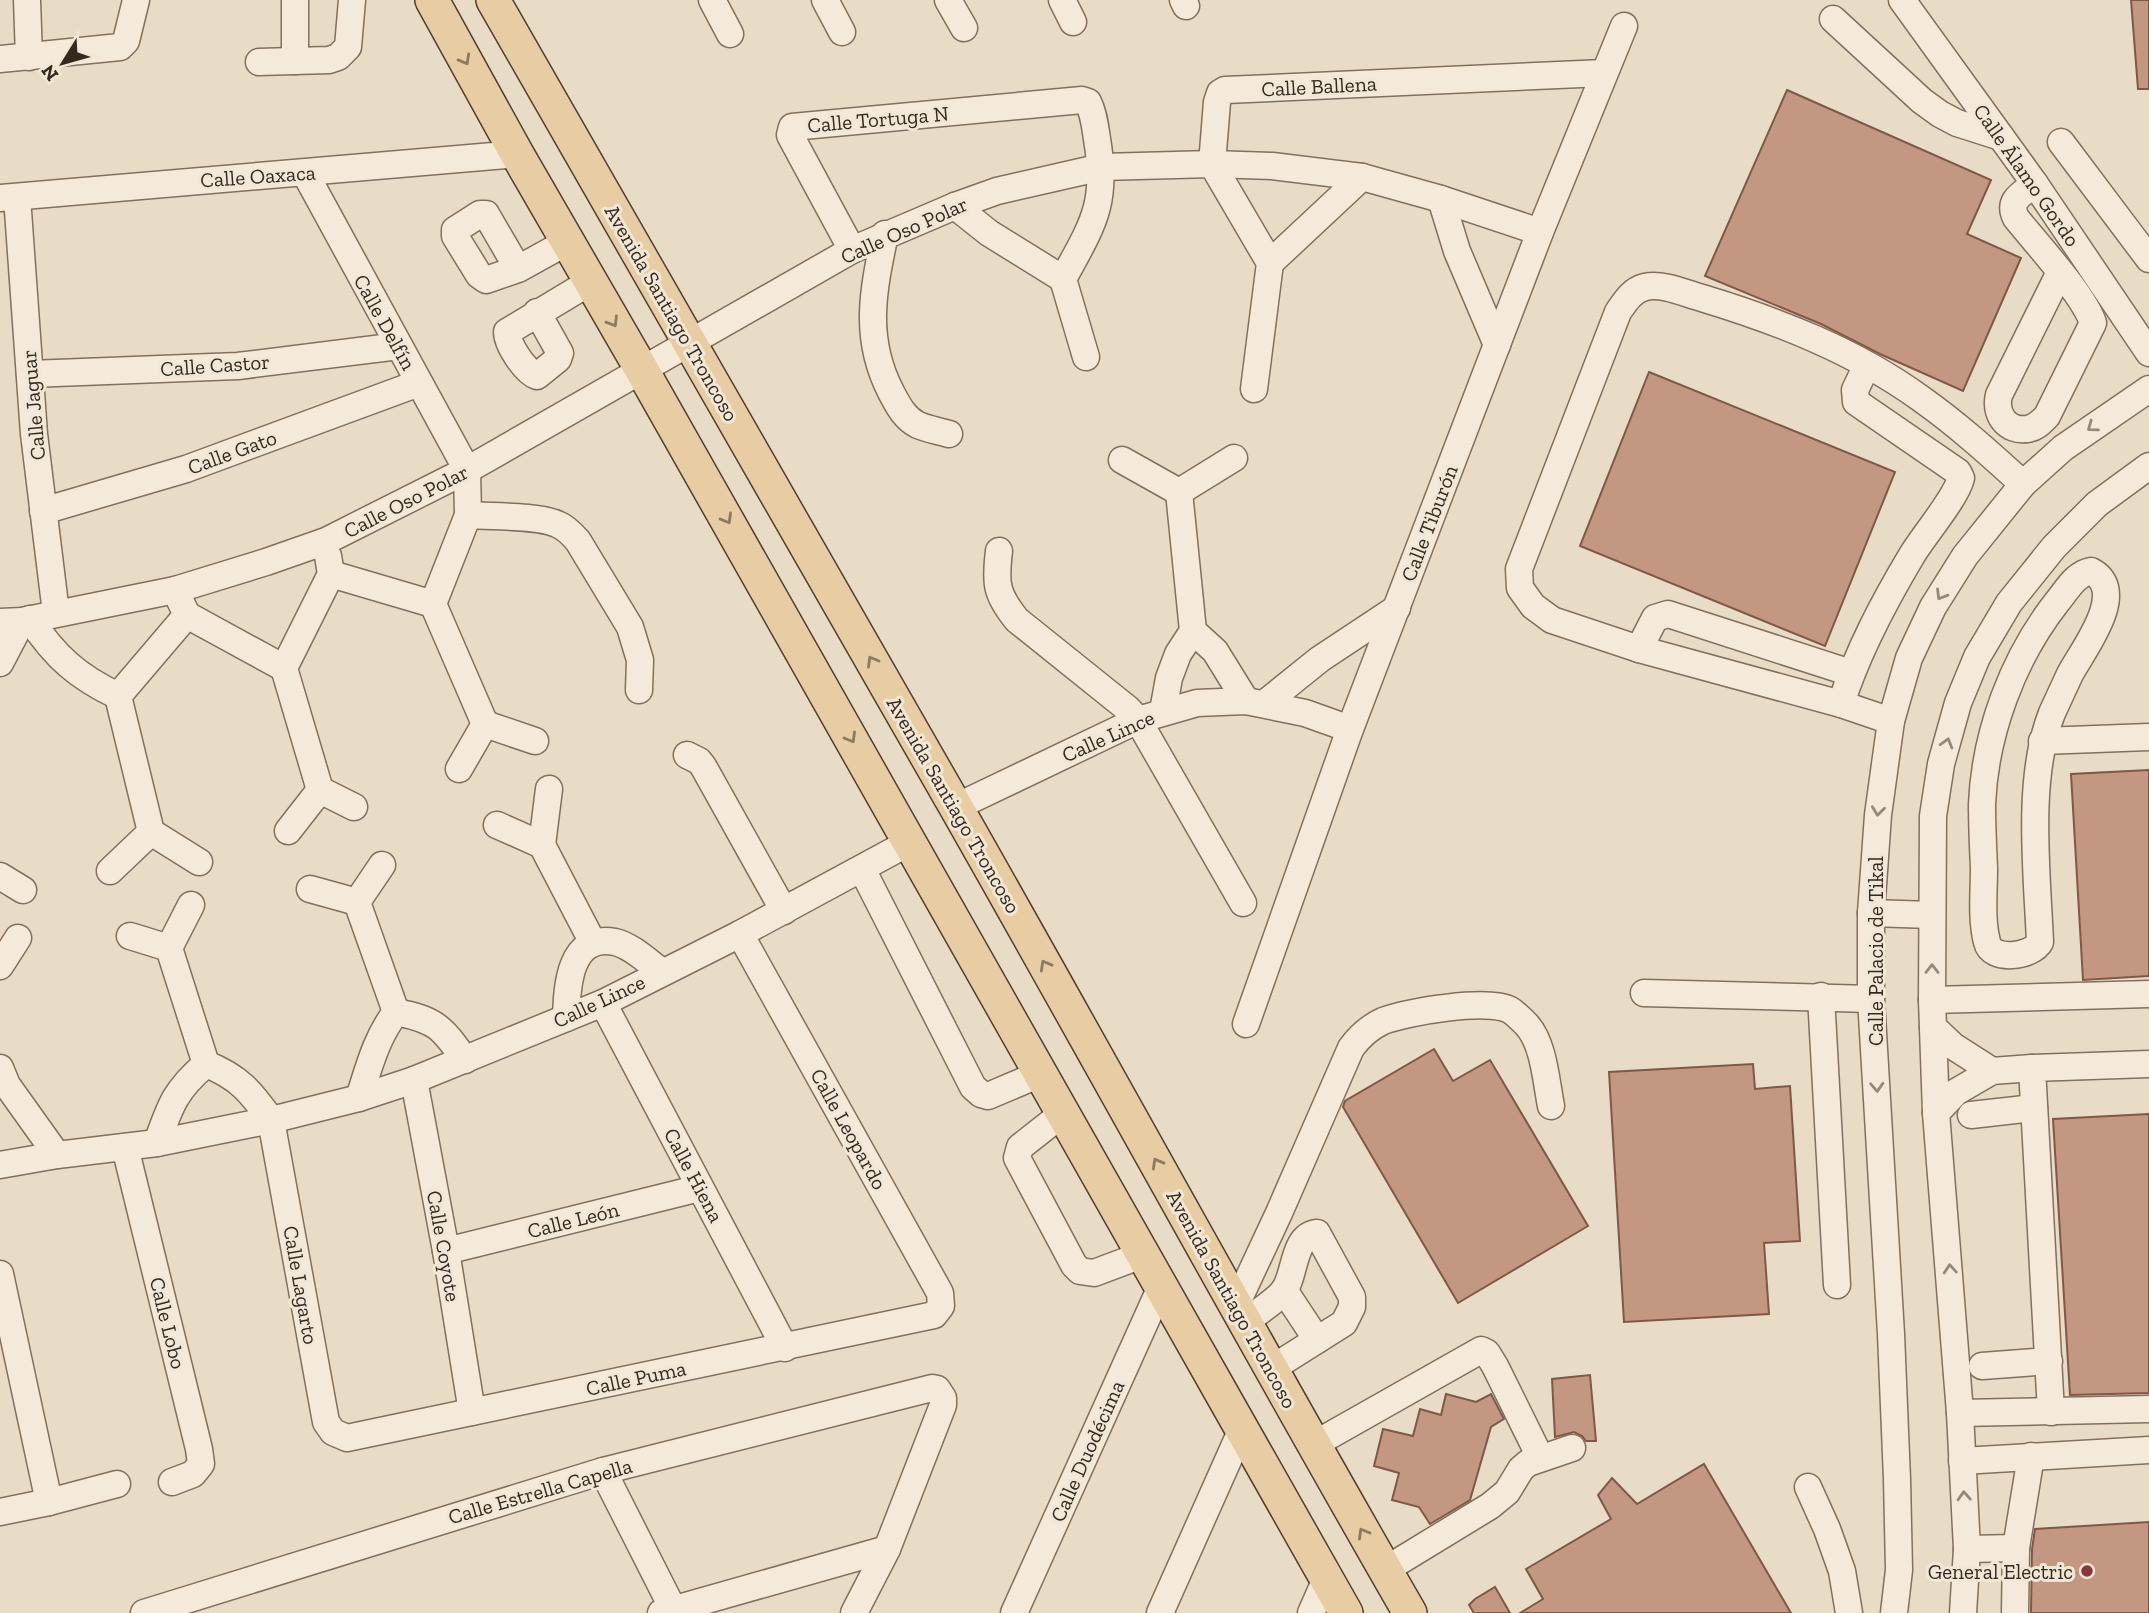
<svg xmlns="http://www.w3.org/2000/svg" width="2149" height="1613" font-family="'Zilla Slab',serif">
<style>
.building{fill:#c39781;stroke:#7f5847;stroke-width:2}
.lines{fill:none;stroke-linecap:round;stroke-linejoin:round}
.minor-casing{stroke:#836f5e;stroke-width:29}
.major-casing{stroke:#513e32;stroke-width:36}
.minor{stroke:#f5ead9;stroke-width:26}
.major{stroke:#e8cca3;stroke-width:33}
.oneway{stroke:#8e7a62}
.oneway2{stroke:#95897c}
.poi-dot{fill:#8b353d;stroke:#f1e7d6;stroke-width:2.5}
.labels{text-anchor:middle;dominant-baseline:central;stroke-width:6;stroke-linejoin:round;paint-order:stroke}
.street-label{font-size:21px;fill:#352820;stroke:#f1e7d6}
.poi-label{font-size:21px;fill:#352820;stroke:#f1e7d6;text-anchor:end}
</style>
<rect width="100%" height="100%" fill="#e9dcc7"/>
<g class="building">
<path d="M2131 0H2149V89H2138Z"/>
<path d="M1787 90 1991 180 1967 234 2021 258 1963 391 1880 354 1821 324 1705 276Z"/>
<path d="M1649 372 1895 472 1825 646 1580 546Z"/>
<path d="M2149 770V976L2083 980 2071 774Z"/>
<path d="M1434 1049 1453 1081 1490 1060 1588 1226 1458 1303 1343 1107 1345 1101Z"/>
<path d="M1753 1064 1755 1089 1790 1086 1800 1241 1764 1243 1769 1314 1624 1322 1609 1072Z"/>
<path d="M2149 1114V1393L2070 1395 2053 1119Z"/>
<path d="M1590 1375 1596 1441H1586L1582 1436 1574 1432 1555 1437 1552 1379Z"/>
<path d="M1446 1394 1476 1402 1491 1394 1504 1419 1491 1427 1470 1500 1430 1524 1419 1507 1392 1500 1399 1473 1374 1466 1383 1429 1413 1436 1420 1409 1441 1415Z"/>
<path d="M1704 1464 1791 1613H1520L1543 1599 1526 1569 1611 1519 1598 1495 1612 1478 1637 1504Z"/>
<path d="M2149 1522V1613H2031L2032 1549 2035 1529Z"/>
<path d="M1495 1587 1510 1613H1474L1469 1605 1475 1599Z"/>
</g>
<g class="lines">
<g class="minor-casing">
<g id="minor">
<path d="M27 0 29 57"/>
<path d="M712 0 730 34"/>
<path d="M825 0 842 32"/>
<path d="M948 0 964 28"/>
<path d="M1062 0 1073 22"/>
<path d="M1183 0 1186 6"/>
<path d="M1902 0 2035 184 2149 353"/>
<path d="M1833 19 1922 101 1940 114 1957 123 2001 137"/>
<path d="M0 59 120 47 126 41 136 0"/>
<path d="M295 61V0"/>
<path d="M259 62 329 60 338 57 348 47 352 0"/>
<path d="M2061 142 2149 259"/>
<path d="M305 173 467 470 468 515 433 604 331 574"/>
<path d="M2035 184C2022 194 2007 200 2016 218 2036 243 2084 295 2093 323L2047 416C2041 422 2036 428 2027 429 2007 432 1994 414 1999 395L2060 272"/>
<path d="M17 197 34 434 56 613"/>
<path d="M0 198C172 182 345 170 517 154"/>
<path d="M1441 199 1457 251 1497 345"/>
<path d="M955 206 989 233 1063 279"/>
<path d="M885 234C873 291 863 338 891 392 898 405 904 418 918 425 927 429 939 431 949 434"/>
<path d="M852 250 790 135 792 127 1082 100 1088 102C1094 114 1095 126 1097 139 1108 204 1093 224 1063 279L1086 357"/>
<path d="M1270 263 1362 177"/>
<path d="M518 269 486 214H480L455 230V236L479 275 486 280 518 269 567 242"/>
<path d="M537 312 560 353 558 359 537 376C525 372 507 344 507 332L590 282"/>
<path d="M30 374 238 366 399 346"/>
<path d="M1254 389 1270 263 1212 164 1217 102 1220 93 1225 90 1604 73"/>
<path d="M1122 460 1179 492 1193 631 1178 654 1169 678 1163 711"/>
<path d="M1179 492 1234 458"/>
<path d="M43 511 186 469 419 383"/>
<path d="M468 515C491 517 537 515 557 524 565 527 572 534 578 541L630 627 640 660 639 690"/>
<path d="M999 551C995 584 996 594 1017 620L1128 709 1138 720 1243 903"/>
<path d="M328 556 331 574 284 668 320 790 354 807"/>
<path d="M2091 571C2130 591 2082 651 2070 674 2064 687 2058 700 2052 713 2026 778 2037 872 2040 942 2032 957 1991 962 1987 942 1981 919 1984 892 1984 868 1983 847 1982 825 1982 804 1985 733 2013 658 2057 602 2067 590 2075 574 2091 571Z"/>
<path d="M175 590 187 615 284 668"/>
<path d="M433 604 485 724"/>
<path d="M30 619C55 657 78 677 118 696"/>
<path d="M0 622 22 621 175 590 266 562 326 541 467 470 852 250 955 206 997 191 1102 167 1212 164 1272 166 1362 177 1441 199 1540 232"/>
<path d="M1193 631 1215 651 1246 701"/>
<path d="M1639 649 1655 618 1668 614 1851 673"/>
<path d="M0 663 22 621"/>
<path d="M118 696 151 832 199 862"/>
<path d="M118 696 187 615"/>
<path d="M1264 704 1320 659 1397 608"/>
<path d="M1841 704C1857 652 1884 602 1912 555 1924 535 1956 498 1961 478L1958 472 1856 402 1855 390 1867 365"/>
<path d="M1891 721 1841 704 1639 649 1552 620 1533 606 1520 588 1519 569 1618 312C1625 302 1632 290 1645 287 1663 283 1684 293 1702 298 1778 321 1855 351 1920 398 1957 424 1990 454 2023 484"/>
<path d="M2042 741 2149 737"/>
<path d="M687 755 699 761 703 766 784 911"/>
<path d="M459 769 485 724 535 741"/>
<path d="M956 807 1138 720 1197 703 1246 701 1305 713 1350 729"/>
<path d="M497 825 542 845 549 789"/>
<path d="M288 831 320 790"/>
<path d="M542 845 593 943"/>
<path d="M862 869 973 1087 981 1094 988 1096 1040 1074"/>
<path d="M110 871 151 832"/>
<path d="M0 876 23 890"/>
<path d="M310 889 357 902"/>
<path d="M357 902 396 1012"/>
<path d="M357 902 382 865"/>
<path d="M191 905 169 948 206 1064"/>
<path d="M1871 913 1931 915"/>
<path d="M130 936 169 948"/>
<path d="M0 966 18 938"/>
<path d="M1644 993 1871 999"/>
<path d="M1821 996 1837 1285"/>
<path d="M1932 1000 2149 994"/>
<path d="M603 1003 785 1348"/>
<path d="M396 1012C436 1020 442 1027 465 1060"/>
<path d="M566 1018C567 987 569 933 615 942 632 946 648 962 662 972"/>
<path d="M1246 1024 1350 729 1540 232 1624 26"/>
<path d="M1933 1027 1953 1046 1992 1071"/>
<path d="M206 1064C239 1077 251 1092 271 1120L326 1422 333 1432 347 1438 934 1315 941 1306 940 1293 740 934"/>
<path d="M0 1068 7 1085 57 1155"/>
<path d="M414 1080 446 1251 472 1412"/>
<path d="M359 1098C369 1067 376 1038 396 1012"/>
<path d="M1936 1113 1956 1092 1992 1071 2032 1068"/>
<path d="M1062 1114 1020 1147 1017 1158 1074 1265 1080 1271 1094 1273 1142 1255"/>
<path d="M1971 1115 2034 1108"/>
<path d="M157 1143C170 1106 175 1090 206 1064"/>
<path d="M125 1147 199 1449 201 1464 193 1474 172 1482"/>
<path d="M0 1165 57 1155 157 1143 271 1120 359 1098 414 1080 603 1003 740 934 910 842"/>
<path d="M446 1251 700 1188"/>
<path d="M0 1274 49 1502"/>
<path d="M1284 1290 1317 1340"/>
<path d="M1235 1307 1279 1213 1351 1048C1359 1037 1370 1027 1383 1021 1407 1012 1488 998 1510 1010 1515 1013 1522 1020 1526 1024 1544 1043 1546 1081 1551 1106"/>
<path d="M1244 1323C1256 1313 1272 1304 1283 1292 1296 1276 1292 1236 1317 1233L1352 1297V1307L1344 1323 1271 1369"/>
<path d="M1982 1366 2049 1361"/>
<path d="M2051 1412 2032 1068 2149 1064"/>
<path d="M1960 1413 2149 1409"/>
<path d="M1313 1445 1481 1350 1487 1353 1495 1366 1540 1457"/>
<path d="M1962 1461 2149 1450"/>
<path d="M603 1471 675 1613"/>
<path d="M1808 1487 1827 1529 1842 1571 1849 1613"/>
<path d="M0 1512 49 1502 117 1484"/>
<path d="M1967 1549 2016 1548"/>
<path d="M1385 1570 1490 1506 1507 1492 1521 1469 1528 1463 1572 1448"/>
<path d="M144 1613 603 1471 932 1388 937 1389 943 1398V1405L887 1549 854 1613"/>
<path d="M661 1613 887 1549"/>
<path d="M1014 1613 1160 1289"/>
<path d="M1160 1613 1242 1429"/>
<path d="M1311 1613 1326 1579"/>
<path d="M1894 1613 1899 1570 1897 1479 1891 1334 1871 999V913L1878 815 1891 721 1909 658 1933 607 1965 556 2023 484 2063 448 2149 389"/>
<path d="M1963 1613 1967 1549 1960 1413 1936 1113 1932 1000 1933 816 1941 764 1958 703 1977 657 2009 603 2054 547 2097 504 2149 466"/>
<path d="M2015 1613 2016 1548 2031 1456"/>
</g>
</g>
<g class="major-casing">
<g id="major">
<path d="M432 0 517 154 643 372 1346 1613"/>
<path d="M493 0C647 270 803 539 957 809 1109 1076 1256 1346 1410 1613"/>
</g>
</g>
<use href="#minor" class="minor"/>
<use href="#major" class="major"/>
</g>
<defs><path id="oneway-chevron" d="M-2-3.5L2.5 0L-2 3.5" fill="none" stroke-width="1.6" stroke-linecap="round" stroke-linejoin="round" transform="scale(1.75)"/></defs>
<g class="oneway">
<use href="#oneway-chevron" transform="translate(465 60) rotate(61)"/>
<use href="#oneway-chevron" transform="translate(613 322) rotate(59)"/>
<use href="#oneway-chevron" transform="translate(727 519) rotate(60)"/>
<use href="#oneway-chevron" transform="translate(872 661) rotate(-120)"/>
<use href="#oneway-chevron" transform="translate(851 738) rotate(60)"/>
<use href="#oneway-chevron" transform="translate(1045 965) rotate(-119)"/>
<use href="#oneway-chevron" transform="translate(1157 1163) rotate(-119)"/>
<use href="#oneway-chevron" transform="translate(1363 1533) rotate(-120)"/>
</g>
<g class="oneway2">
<use href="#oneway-chevron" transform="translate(2092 427) rotate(144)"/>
<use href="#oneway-chevron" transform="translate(1941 595) rotate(121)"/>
<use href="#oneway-chevron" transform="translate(1947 743) rotate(-74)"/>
<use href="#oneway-chevron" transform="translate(1878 811) rotate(97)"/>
<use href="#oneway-chevron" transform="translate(1932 969) rotate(-90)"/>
<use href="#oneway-chevron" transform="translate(1877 1087) rotate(87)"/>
<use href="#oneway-chevron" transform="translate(1950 1269) rotate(-94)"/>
<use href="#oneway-chevron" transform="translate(1964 1496) rotate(-93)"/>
</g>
<circle class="poi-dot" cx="2087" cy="1571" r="7"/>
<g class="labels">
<g class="street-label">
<text transform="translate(1319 86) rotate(-3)">Calle Ballena</text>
<text transform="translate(878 119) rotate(-5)">Calle Tortuga N</text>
<text transform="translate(2027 175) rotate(55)">Calle Álamo Gordo</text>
<text transform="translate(258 176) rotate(-4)">Calle Oaxaca</text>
<text transform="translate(904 230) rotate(-24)">Calle Oso Polar</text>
<text transform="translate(672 313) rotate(60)">Avenida Santiago Troncoso</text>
<text transform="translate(385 322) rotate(61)">Calle Delfín</text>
<text transform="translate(215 365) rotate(-4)">Calle Castor</text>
<text transform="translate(33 405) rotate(-95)">Calle Jaguar</text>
<text transform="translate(232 452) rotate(-20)">Calle Gato</text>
<text transform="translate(406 501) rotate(-27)">Calle Oso Polar</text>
<text transform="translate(1429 523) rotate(-69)">Calle Tiburón</text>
<text transform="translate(1108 736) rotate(-24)">Calle Lince</text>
<text transform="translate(954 805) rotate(60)">Avenida Santiago Troncoso</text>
<text transform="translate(1875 951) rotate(-90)">Calle Palacio de Tikal</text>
<text transform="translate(599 1001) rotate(-25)">Calle Lince</text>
<text transform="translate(849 1129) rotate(61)">Calle Leopardo</text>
<text transform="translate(694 1175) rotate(62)">Calle Hiena</text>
<text transform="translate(573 1220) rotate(-14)">Calle León</text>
<text transform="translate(444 1246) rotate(80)">Calle Coyote</text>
<text transform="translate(301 1285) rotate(80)">Calle Lagarto</text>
<text transform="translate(1232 1299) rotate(61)">Avenida Santiago Troncoso</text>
<text transform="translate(168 1323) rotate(76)">Calle Lobo</text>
<text transform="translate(636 1378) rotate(-12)">Calle Puma</text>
<text transform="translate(1087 1451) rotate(-66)">Calle Duodécima</text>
<text transform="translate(540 1491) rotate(-16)">Calle Estrella Capella</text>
</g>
<g class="poi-label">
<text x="2073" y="1571">General Electric</text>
</g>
</g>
<g transform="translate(63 63) rotate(233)" stroke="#f1e7d6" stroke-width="5" paint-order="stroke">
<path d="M0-5L12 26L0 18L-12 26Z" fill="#352820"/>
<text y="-10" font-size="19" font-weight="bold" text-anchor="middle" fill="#352820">N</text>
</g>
</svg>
